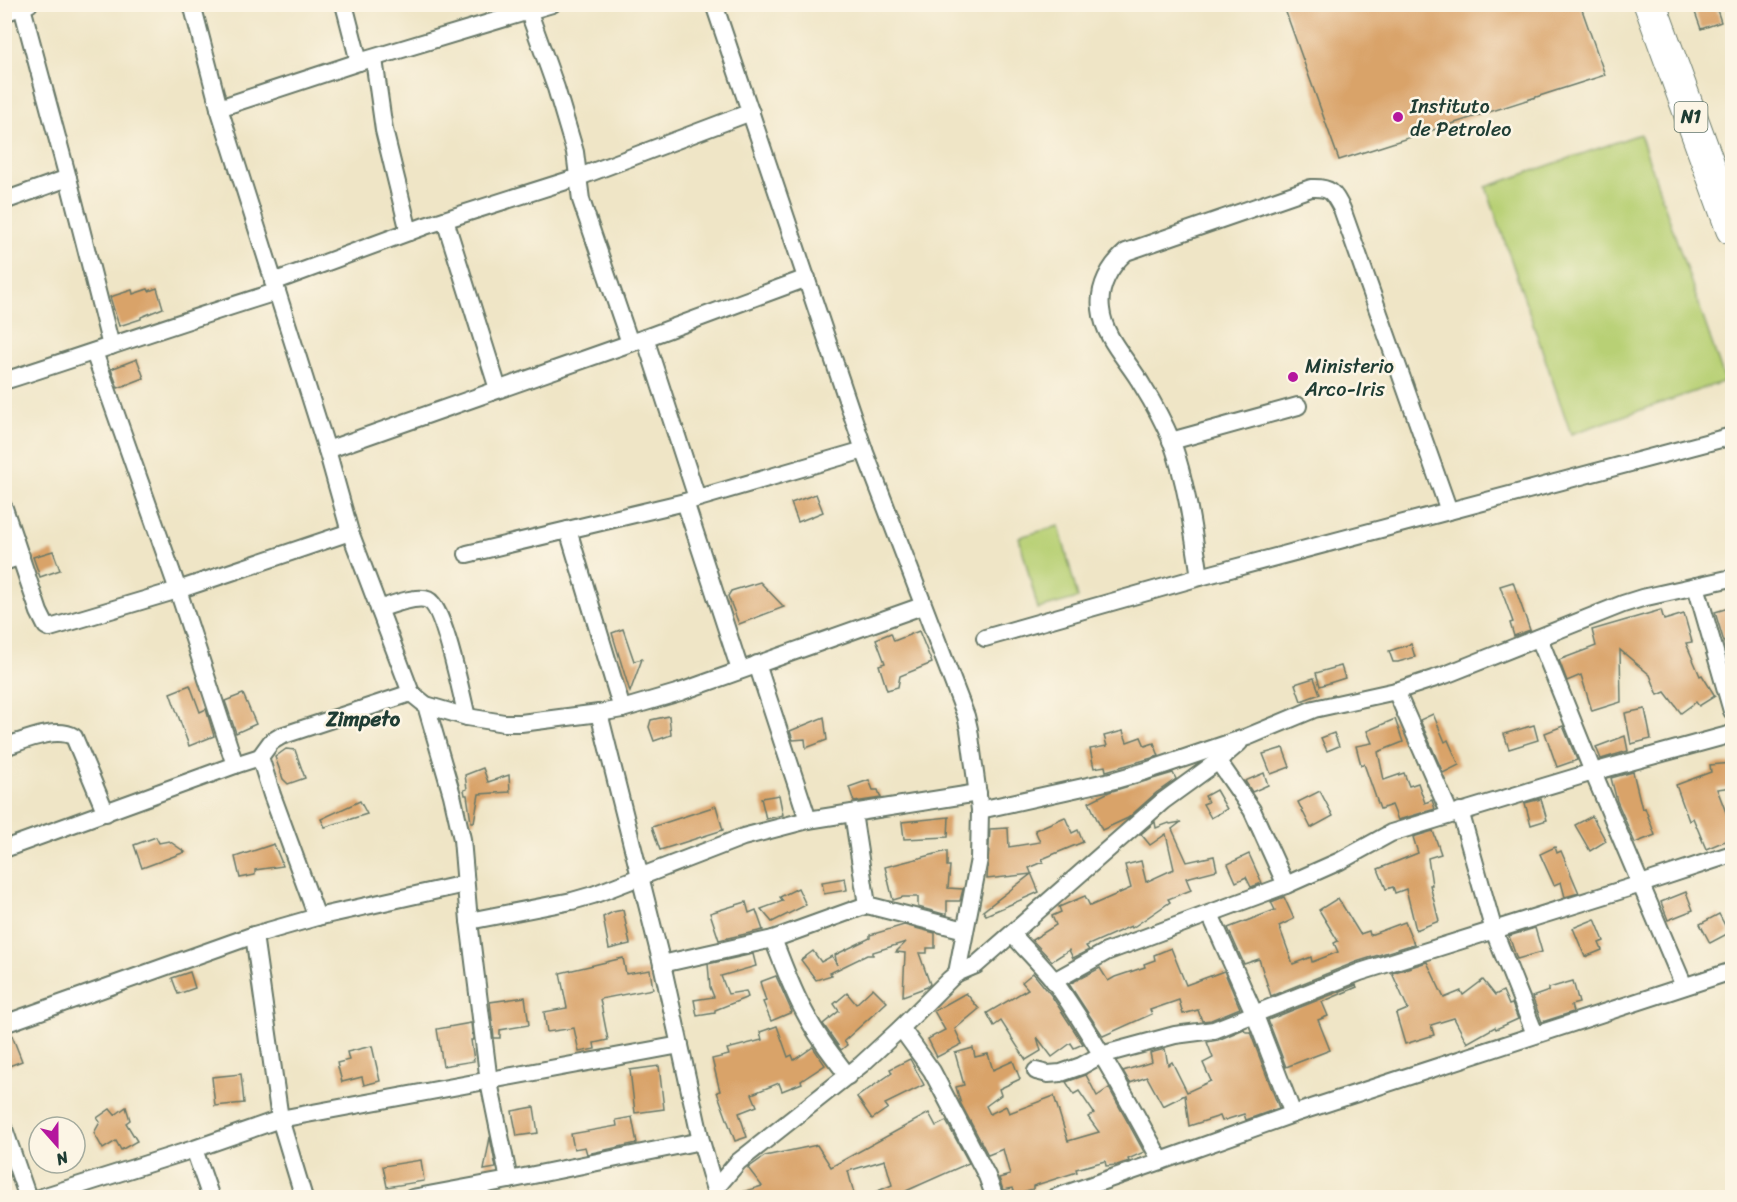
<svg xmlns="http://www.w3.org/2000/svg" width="1737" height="1202" font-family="Sriracha,sans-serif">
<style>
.green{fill:#b8d075;stroke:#6c8654;stroke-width:1.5}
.building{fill:#d9a369}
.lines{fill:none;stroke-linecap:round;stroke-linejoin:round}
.street-casing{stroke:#687867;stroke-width:20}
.highway-casing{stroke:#687867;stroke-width:34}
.street{stroke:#fff;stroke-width:16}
.highway{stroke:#fff;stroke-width:32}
.poi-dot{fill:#b5179e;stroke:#fcf5e5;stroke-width:2}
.labels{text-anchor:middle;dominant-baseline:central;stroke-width:5;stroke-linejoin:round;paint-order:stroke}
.shield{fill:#fcf5e5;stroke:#617469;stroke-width:1.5}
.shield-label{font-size:18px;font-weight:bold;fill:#1f3d34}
.poi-label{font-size:20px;fill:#1f3d34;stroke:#fcf5e5;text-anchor:start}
.neighbourhood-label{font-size:21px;font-weight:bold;fill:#1f3d34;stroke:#fcf5e5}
</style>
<rect width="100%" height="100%" fill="#fcf5e5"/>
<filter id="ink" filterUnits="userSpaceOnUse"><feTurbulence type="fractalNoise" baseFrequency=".0167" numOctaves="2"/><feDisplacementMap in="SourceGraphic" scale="12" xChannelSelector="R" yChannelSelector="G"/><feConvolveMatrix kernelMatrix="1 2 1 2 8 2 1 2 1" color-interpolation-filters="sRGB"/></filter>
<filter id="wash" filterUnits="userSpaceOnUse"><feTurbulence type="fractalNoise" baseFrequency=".008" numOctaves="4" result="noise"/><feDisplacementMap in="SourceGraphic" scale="24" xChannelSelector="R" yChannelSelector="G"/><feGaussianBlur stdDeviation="1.35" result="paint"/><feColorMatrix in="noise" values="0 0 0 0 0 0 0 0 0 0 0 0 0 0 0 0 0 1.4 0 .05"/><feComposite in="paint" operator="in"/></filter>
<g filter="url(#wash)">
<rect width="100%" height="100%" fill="#efe5c6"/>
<g class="green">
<path d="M1640 134 1725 381 1571 434 1486 187Z"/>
<path d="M1059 526 1078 598 1038 609 1019 537Z"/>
</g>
<g id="blocks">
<g class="building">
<path d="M1283 4H1580L1605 75 1339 160Z"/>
<path d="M1692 4H1715L1721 22 1701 29Z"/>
<path d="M157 288 163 308 141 317V319L119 326 110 297 132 290 133 294 148 289 149 291Z"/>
<path d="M137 359 144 378 118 388 111 369Z"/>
<path d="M816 494 823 512 798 522 791 503Z"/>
<path d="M53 551 60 570 40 577 33 557Z"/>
<path d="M760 582 784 607 739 624 728 596 731 591Z"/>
<path d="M1513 582 1530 630 1514 636 1510 623 1513 622 1500 586Z"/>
<path d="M1732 607V662H1730L1715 612Z"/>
<path d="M1661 610 1664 620 1684 614 1692 642 1686 643 1700 676 1702 675 1715 696 1699 706 1696 702 1681 713 1665 692 1658 695 1650 675 1620 650 1621 702 1592 711 1581 675 1567 681 1559 660 1596 646 1592 630Z"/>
<path d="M623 629 634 661 642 659 630 692 612 633Z"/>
<path d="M919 631 932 663 900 676 898 687 887 690 879 665 885 663 876 639 891 633 894 641Z"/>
<path d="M1411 644 1415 657 1398 662H1393L1389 651Z"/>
<path d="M1341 666 1345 678 1320 686 1316 673Z"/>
<path d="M1314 678 1320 694 1301 701 1295 684Z"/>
<path d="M190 685 200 712 206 709 214 736 189 746 170 693Z"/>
<path d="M243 694 256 724 236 733 225 701Z"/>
<path d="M1645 709 1651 739 1631 744 1625 713Z"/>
<path d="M1433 714 1445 742 1448 740 1459 765 1443 773 1420 720Z"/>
<path d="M669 716 671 735 654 741 649 727 651 720Z"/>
<path d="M824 717 827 740 806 748 805 739 793 740 790 731Z"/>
<path d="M1395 719 1403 742 1378 752 1384 780 1404 773 1409 786 1418 783 1425 803 1432 800 1435 809 1398 820 1392 805 1380 809 1364 764 1361 765 1356 746 1372 743 1367 731Z"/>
<path d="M1534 725 1538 740 1509 749 1504 734Z"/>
<path d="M1563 726 1577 760 1557 767 1545 733Z"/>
<path d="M1123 731 1127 742 1141 737 1145 746 1154 743 1159 756 1106 771 1105 766 1094 768 1090 749 1107 746 1104 736Z"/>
<path d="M1334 733 1339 746 1327 751 1321 738Z"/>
<path d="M1625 736 1628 751 1601 759 1596 747Z"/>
<path d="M1283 748 1290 767 1271 774 1263 754Z"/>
<path d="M286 749 295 750 305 778 288 784 283 779 275 757Z"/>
<path d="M1732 763V787L1717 789 1732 828V838L1706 849 1693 818 1689 821 1676 785 1711 772 1710 765Z"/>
<path d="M483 768 488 782 509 775 510 792 479 794 474 822H471L467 795H465L464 790 467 789 465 775Z"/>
<path d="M1633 772 1642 809 1645 808 1655 835 1635 843 1617 801 1611 778Z"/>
<path d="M1173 773 1176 779 1156 793 1128 818 1102 830 1089 802 1109 792Z"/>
<path d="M1264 773 1268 785 1252 792 1245 781Z"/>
<path d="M869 780 873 790H878L881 798 854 802 849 787Z"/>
<path d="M1216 790 1227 809 1211 818 1203 804 1208 802 1205 796Z"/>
<path d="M1320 791 1333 816 1311 828 1298 802Z"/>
<path d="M779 795 783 815 766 819 761 798Z"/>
<path d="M1541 799 1547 820 1531 825 1525 803Z"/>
<path d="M360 801 367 814 325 827 321 819Z"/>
<path d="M716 806 723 830 660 850 652 827Z"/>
<path d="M1592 816 1606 841 1590 851 1575 825Z"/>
<path d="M949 817 948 837 904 839 902 822Z"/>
<path d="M1065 817 1072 833 1078 830 1083 842 1042 859 1043 862 1029 868 1039 892 986 915 983 911 1031 874 987 879 990 829 1008 828 1009 847 1040 842 1035 830Z"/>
<path d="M1155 822 1156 828 1169 823 1170 824 1181 822 1172 829 1187 862 1214 856 1217 870 1186 878 1191 890 1168 899 1170 902 1132 928 1131 926 1086 946 1089 950 1073 958 1069 950 1052 961 1032 940 1056 925 1052 916 1061 912 1059 907 1085 896 1090 906 1131 888 1125 865 1141 861 1146 882 1174 869 1166 834 1150 845 1141 834Z"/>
<path d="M1433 831 1441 854 1428 858 1432 885H1430L1439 921 1416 930 1406 889 1395 893 1393 887 1386 889 1378 869 1418 853 1413 837Z"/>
<path d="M156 837 159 843 169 841 185 852 142 868 134 845Z"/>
<path d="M274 844 283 866 255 870V875L240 878 235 857Z"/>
<path d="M1555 847 1557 853 1561 851 1579 893 1565 897 1561 882 1554 885 1540 854Z"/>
<path d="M947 851V866H950L948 888 963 889 960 901H947V915L918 907V897H903L893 900 885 867Z"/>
<path d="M1249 854 1262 883 1251 887 1246 877 1236 882 1228 864Z"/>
<path d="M845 878 847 890 824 894 822 882Z"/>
<path d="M798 888 806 905 772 922 761 909 783 901 780 897Z"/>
<path d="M1686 892 1693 910 1668 920 1661 902Z"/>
<path d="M1284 897 1294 919 1279 926 1293 964 1311 957 1312 962 1338 952 1334 943 1338 941 1319 910 1338 898 1360 934 1369 931 1370 935 1405 922 1414 944 1356 962 1271 996 1259 959 1244 964 1228 928 1275 910 1271 902Z"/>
<path d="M746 902 749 913 756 910 763 930 719 940 710 913Z"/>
<path d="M623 910 630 944 609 949 603 917 613 912Z"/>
<path d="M1719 914 1729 933 1710 943 1700 924Z"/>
<path d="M1595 919 1604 941 1599 943 1602 950 1585 957 1573 928Z"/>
<path d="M904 925 935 933V948H927V953H919L930 984 927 987 903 996 905 953 896 952 906 942 873 952V955H867L830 973 832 975 816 980 801 960 813 951 821 962 832 956 837 965 835 955 870 938V935Z"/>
<path d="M1535 928 1542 952 1517 959 1509 936Z"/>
<path d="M1171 948 1186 985 1224 971 1240 1008 1211 1020 1202 1021 1198 1010 1183 1014 1179 1000 1150 1010 1152 1014 1103 1036 1069 984 1100 968 1108 981 1115 977 1145 967 1144 964 1155 960 1154 955Z"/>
<path d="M753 954 756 966 721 976 728 994 746 991 748 997 715 1010V1013L697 1016 694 1000 714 997 710 987 708 964Z"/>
<path d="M623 958 626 974 650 970 653 989 600 999 608 1040 594 1043 595 1049 579 1052 574 1028 547 1032 544 1012 567 1008 560 973Z"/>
<path d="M1427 962 1444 998 1461 991 1463 995 1483 980 1495 995 1503 991 1509 1005 1512 1004 1518 1019 1496 1029 1495 1027 1467 1043 1454 1018 1431 1025 1434 1035 1405 1044 1396 1014 1408 1009 1392 973Z"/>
<path d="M190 972 195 988 178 994 172 978Z"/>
<path d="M1033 973 1051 995 1083 1044 1074 1048 1071 1043 1052 1057 1037 1037 1041 1051 1026 1060 1001 1021 994 1026 987 1013 1028 989 1022 982Z"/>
<path d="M776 976 792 1012 771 1021 763 1002 766 1001 760 982Z"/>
<path d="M1573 981 1579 1003 1571 1005 1573 1012 1542 1022 1532 997 1549 991V988Z"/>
<path d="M1356 985 1357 987 1322 1002 1328 1016 1318 1020 1330 1050 1286 1067 1268 1020Z"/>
<path d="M873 988 887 1002 844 1041 847 1045 841 1050 823 1024 839 1011 834 1004 847 993 856 1004Z"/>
<path d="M966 993 979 1009 955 1029 962 1044 937 1057 928 1039 945 1030 934 1011Z"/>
<path d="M525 997 529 1025 500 1030V1038H494L490 1002Z"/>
<path d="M471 1023 473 1040H471L474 1061 443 1066 437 1029Z"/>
<path d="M777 1026 788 1057 792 1055 794 1060 813 1047 825 1065 801 1081 802 1083 782 1091 779 1083 752 1094 757 1106 739 1113 747 1137 735 1141 717 1092 720 1091 712 1059 729 1055 727 1049 762 1040 760 1032Z"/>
<path d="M1244 1029 1246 1032H1250L1279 1108 1246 1120 1244 1114 1222 1121 1220 1116 1189 1126 1185 1095 1163 1106 1147 1077 1130 1083 1123 1071 1152 1062 1150 1053 1165 1049 1168 1065 1172 1062 1187 1092 1211 1081 1203 1063 1213 1058 1207 1042 1218 1040Z"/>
<path d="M11 1033 22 1061 4 1068V1034Z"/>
<path d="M372 1046 380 1081 364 1085 362 1077 342 1082 337 1063 349 1060 347 1052Z"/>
<path d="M973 1048 975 1057 988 1054 993 1070 1013 1061 1020 1079 999 1089 1001 1095 986 1106 990 1114 1006 1106 1009 1113 1054 1096 1068 1141 1099 1132 1088 1117 1094 1113 1079 1091 1074 1094 1066 1082 1086 1075 1097 1096 1109 1088 1144 1152 1128 1159 1129 1161 1117 1165 1106 1166 1105 1161 1076 1169 1077 1172 1033 1186V1189L1015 1194 1013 1188 1003 1190 999 1178 1010 1175 1003 1149 988 1155 961 1104 956 1087 964 1085 955 1053Z"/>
<path d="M910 1059 924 1085 885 1104 888 1108 872 1119 857 1097 892 1073 890 1069Z"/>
<path d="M659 1066 664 1109 635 1113 630 1070Z"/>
<path d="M241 1074 244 1103 215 1106 212 1077Z"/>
<path d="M126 1107 130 1120 126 1123 137 1141 121 1150 116 1141 103 1149 94 1133 100 1122 97 1118 110 1109 115 1115Z"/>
<path d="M534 1107 538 1133 517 1136 512 1111Z"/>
<path d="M929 1113 936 1126 946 1121 969 1163 906 1191 908 1197H864L892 1185 885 1160 848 1171 855 1197H737L736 1194 762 1186 748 1168 765 1156 817 1145 831 1167Z"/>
<path d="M632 1117 637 1143 587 1154 585 1147 574 1149 571 1134 617 1126 616 1120Z"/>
<path d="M490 1137 496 1168 484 1170Z"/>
<path d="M421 1160 424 1181 387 1187 383 1166Z"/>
</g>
</g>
</g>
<g filter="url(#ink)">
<use href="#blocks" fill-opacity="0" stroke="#687867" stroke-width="1.5"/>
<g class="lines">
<g class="street-casing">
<g id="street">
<path d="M192 4 219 108 327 450 350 532 411 693"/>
<path d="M344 4 359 62"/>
<path d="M526 4 556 88 575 152 581 200 630 343"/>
<path d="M714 4 864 450 966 716 969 729 980 810 979 859 957 973"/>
<path d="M22 7 68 178 111 346"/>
<path d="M4 13 29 4"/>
<path d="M374 59 384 130 409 232"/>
<path d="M219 108 359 62 552 4"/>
<path d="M4 201 68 178"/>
<path d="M445 220 498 389"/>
<path d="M273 282 425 226 579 177 751 112"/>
<path d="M645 338 697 498"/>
<path d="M94 352 178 590 235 765 260 757 272 795 317 917"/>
<path d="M4 381C95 352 185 320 276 292"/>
<path d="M1171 441 1298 406"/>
<path d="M327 450 645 338 807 278"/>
<path d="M685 502 740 670"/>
<path d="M4 508 39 612 46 626 50 628 178 590 350 532"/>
<path d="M568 530 622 709"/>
<path d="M467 554 685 502 864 450"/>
<path d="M4 562 21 556"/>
<path d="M1200 577C1193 532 1187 485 1172 442 1165 425 1152 401 1142 385 1128 360 1104 339 1101 309 1098 287 1110 266 1126 252L1311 188C1331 187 1333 192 1342 209L1449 511"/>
<path d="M1696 586 1732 711"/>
<path d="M379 609C391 605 417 595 428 600 444 607 462 697 467 717"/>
<path d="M985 638 1200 577 1732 436"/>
<path d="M1539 638 1593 772 1684 986"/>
<path d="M757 664 808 820"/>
<path d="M1396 691 1450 814"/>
<path d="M426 705 452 795 462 839 469 921 489 1082 509 1180"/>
<path d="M599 713 662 964 701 1141 717 1197"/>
<path d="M4 747C23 741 56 726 74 737L106 813"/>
<path d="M260 757 271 742 281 736 411 693 426 705 467 717 504 723H521L599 713 622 709 680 692 922 606"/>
<path d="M1218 761 1252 810 1286 885"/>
<path d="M980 810 1115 780 1146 771 1247 737 1314 709 1396 691 1445 675 1623 604 1642 598 1732 578"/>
<path d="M1460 811 1494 931 1535 1034"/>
<path d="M853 813 867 905 965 930"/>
<path d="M4 849 235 765"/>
<path d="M1210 914 1254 1013 1293 1114"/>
<path d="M469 921 572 901 593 895 743 837 808 820 978 793"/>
<path d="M1012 934C1026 950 1042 965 1055 982 1095 1039 1128 1100 1161 1161"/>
<path d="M254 935 280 1119 304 1198"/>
<path d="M773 939C783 964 792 990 805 1013 817 1036 832 1055 848 1076"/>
<path d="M662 964 773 939 867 905"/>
<path d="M1054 981 1106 952 1286 885 1340 861 1391 833 1593 772 1732 734"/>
<path d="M4 1024 254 935 317 917 465 884"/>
<path d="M901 1028 932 1071 987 1176 995 1198"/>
<path d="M1036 1071 1048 1074 1061 1073 1081 1066 1101 1055 1175 1035 1214 1030 1360 972 1641 884 1732 854"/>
<path d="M4 1129 28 1198"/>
<path d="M194 1149 211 1198"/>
<path d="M715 1189 738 1162 862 1064 901 1028 950 979 957 973 976 965 1163 801 1218 761 1239 743"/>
<path d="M39 1198 194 1149 280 1119 680 1045"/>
<path d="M412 1198 509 1180 701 1141"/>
<path d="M1054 1198 1161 1161 1293 1114 1732 971"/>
</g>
</g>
<g class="highway-casing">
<path id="highway" d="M1650 4 1732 229"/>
</g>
<use href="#street" class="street"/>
<use href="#highway" class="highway"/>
</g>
</g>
<g class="poi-dot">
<circle cx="1398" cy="117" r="6"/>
<circle cx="1293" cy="377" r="6"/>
</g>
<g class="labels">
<rect class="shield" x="1674.5" y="102" width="33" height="30" rx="4.5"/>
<g class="shield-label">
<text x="1691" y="117">N1</text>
</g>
<g class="poi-label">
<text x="1410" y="106">Instituto<tspan x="1410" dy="23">de Petroleo</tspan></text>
<text x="1305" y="366">Ministerio<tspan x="1305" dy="23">Arco-Iris</tspan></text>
</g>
<g class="neighbourhood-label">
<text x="363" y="719">Zimpeto</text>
</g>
</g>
<rect width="1737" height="1202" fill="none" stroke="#fcf5e5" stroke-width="24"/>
<g transform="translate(57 1145) rotate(159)"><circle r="28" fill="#fcf5e5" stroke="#a4ab9e" stroke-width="1.5"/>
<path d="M0-4.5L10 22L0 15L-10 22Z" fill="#b5179e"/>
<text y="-9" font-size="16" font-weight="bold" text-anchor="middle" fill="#1f3d34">N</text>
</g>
</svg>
